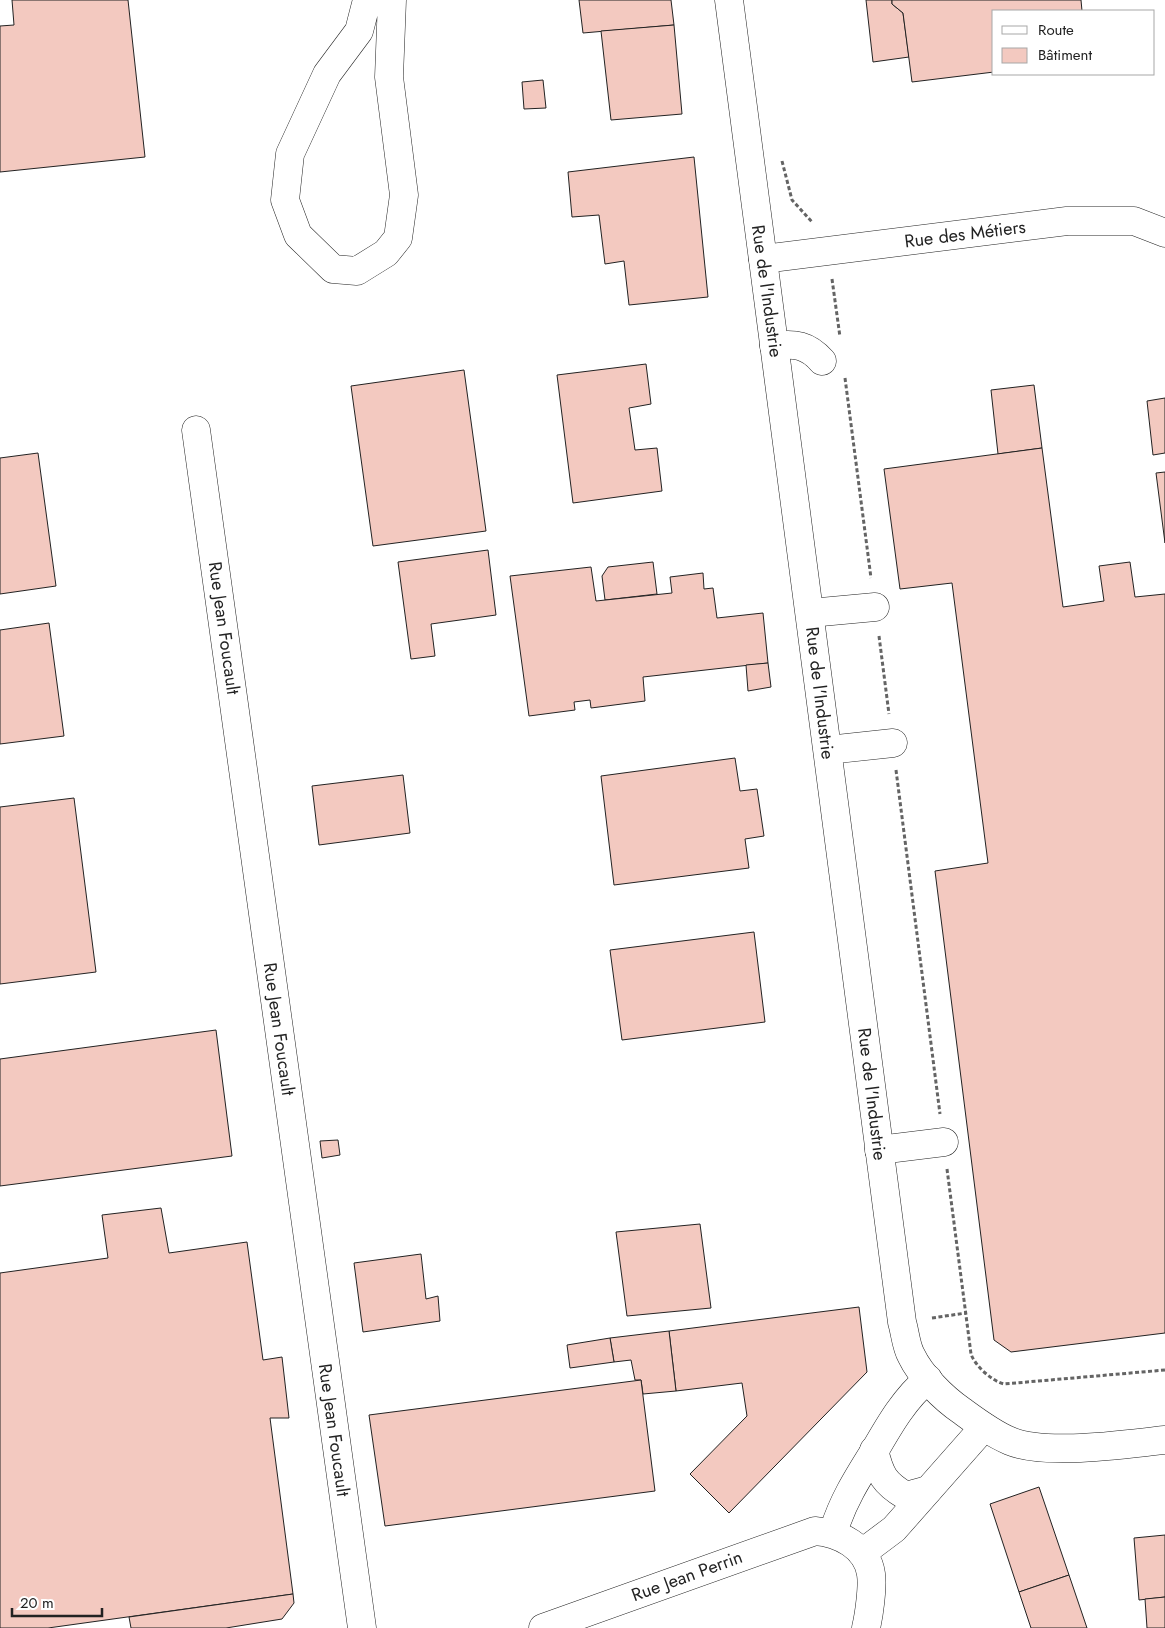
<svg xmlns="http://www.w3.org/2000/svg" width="1165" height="1628" font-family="Jost,sans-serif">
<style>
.building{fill:#f3c9c0;stroke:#222}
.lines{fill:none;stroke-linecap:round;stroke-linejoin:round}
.minor-casing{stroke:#222;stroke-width:29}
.path{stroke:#646464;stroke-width:3;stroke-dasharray:4 2.5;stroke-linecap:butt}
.minor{stroke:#fff;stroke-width:28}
.labels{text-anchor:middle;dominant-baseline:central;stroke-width:4;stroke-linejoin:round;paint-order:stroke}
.street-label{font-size:18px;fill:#222;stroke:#fff}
</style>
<rect width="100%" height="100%" fill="#fff"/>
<g class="building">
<path d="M12 0H128L145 157 0 172V26L14 25Z"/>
<path d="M579 0H671L674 25 583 33Z"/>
<path d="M866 0H892V4L903 13 909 57 873 62Z"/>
<path d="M892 0H1081L1082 11H994V72L912 82 903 13 892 4Z"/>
<path d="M674 25 682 114 611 120 601 31Z"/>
<path d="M543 80 546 108 524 109 522 82Z"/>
<path d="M694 157 708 297 629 305 624 261 605 264 599 215 572 217 568 172Z"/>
<path d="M646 364 651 404 629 408 635 450 657 448 662 491 573 503 557 375Z"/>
<path d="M464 370 486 531 373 546 351 386Z"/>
<path d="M1034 385 1042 448 998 454 991 390Z"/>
<path d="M1165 398V453L1153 455 1147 401Z"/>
<path d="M1042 448 1063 607 1104 601 1099 566 1130 562 1135 597 1165 594V1333L1011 1352 994 1340 935 871 988 863 952 583 900 589 884 469Z"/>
<path d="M38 453 56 586 0 594V458Z"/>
<path d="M1165 472V543L1156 473Z"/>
<path d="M488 550 496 615 431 624 435 656 411 659 398 562Z"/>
<path d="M653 562 657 594 605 600 602 576 608 567Z"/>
<path d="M591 567 596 601 672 593 670 577 703 573 704 589 713 588 717 618 763 613 768 663 643 677 645 701 591 708 590 700 574 702 575 710 529 716 510 576Z"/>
<path d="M49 623 64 736 0 744V630Z"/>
<path d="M768 663 771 687 748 691 746 665Z"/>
<path d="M735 758 740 791 757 789 764 836 745 839 749 868 614 885 601 776Z"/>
<path d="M403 775 410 833 319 845 312 786Z"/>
<path d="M74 798 96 972 0 984V807Z"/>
<path d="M754 932 765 1022 622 1040 610 950Z"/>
<path d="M216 1030 232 1156 0 1186V1059Z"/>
<path d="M338 1140 340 1155 322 1158 320 1141Z"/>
<path d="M161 1208 169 1253 247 1242 263 1360 282 1357 289 1418H270L293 1594 48 1628H0V1273L108 1258 102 1215Z"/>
<path d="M700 1224 711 1308 627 1316 616 1232Z"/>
<path d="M421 1254 426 1299 438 1296 440 1321 363 1332 354 1263Z"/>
<path d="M859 1307 867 1372 729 1513 690 1474 747 1416 742 1383 676 1391 669 1331Z"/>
<path d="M669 1331 676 1391 643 1394 641 1380H635L631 1360 614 1362 610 1338Z"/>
<path d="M610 1338 614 1362 570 1368 567 1345Z"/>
<path d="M641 1380 655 1491 385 1526 369 1415Z"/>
<path d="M1039 1487 1069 1575 1019 1592 990 1504Z"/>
<path d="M1165 1535V1597L1139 1600 1134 1538Z"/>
<path d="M1069 1575 1087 1628H1031L1019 1592Z"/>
<path d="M293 1594 294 1603 282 1619 226 1628H131L129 1617Z"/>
<path d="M1165 1597V1628H1147L1145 1599Z"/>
</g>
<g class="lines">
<g class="minor-casing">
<g id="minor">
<path d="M367 0 359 31 327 74 290 154 285 200 298 235 333 269 357 271 386 253 398 238 404 195 389 77 392 0"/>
<path d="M729 0 902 1322C905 1332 906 1346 911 1355 921 1376 943 1398 962 1411 977 1422 993 1434 1010 1441 1046 1456 1125 1444 1165 1440"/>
<path d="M763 259 1067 221H1134L1165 233"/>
<path d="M774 346C795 343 808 345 822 361"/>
<path d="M196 430 362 1628"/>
<path d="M810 613 875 607"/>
<path d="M828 750 893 743"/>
<path d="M879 1150 944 1142"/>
<path d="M874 1450C880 1475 884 1483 906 1496L928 1490"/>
<path d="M833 1533C842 1502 858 1477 875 1450 890 1424 905 1398 928 1379"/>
<path d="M862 1553 894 1529 984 1427"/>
<path d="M543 1628 815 1531C839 1533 867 1546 871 1574 873 1587 869 1615 866 1628"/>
</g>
</g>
<g class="path">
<path d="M782 161 792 200 813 223"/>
<path d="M832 279 840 337"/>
<path d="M845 378 871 578"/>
<path d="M879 636 889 714"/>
<path d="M896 770 940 1114"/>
<path d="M947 1169 971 1354C975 1366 992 1381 1004 1384L1165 1370"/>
<path d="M932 1318 966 1313"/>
</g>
<use href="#minor" class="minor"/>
</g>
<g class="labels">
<g class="street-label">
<text transform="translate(965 234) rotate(-7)">Rue des Métiers</text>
<text transform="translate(767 291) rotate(82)">Rue de l'Industrie</text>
<text transform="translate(224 628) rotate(82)">Rue Jean Foucault</text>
<text transform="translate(820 693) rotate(83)">Rue de l'Industrie</text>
<text transform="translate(279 1029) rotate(82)">Rue Jean Foucault</text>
<text transform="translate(872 1094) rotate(83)">Rue de l'Industrie</text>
<text transform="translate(334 1430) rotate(82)">Rue Jean Foucault</text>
<text transform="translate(687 1576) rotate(-20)">Rue Jean Perrin</text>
</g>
</g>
<rect x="992" y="10" width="162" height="65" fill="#ffffff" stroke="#a7a7a7"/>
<rect x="1002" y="26" width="25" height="8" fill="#ffffff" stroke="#a7a7a7"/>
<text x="1038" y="35" font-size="15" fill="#222222">Route</text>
<rect x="1002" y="48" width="25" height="15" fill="#f3c9c0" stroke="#a7a7a7"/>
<text x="1038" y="60" font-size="15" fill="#222222">Bâtiment</text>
<path d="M12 1608v8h90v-8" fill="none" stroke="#222222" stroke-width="2.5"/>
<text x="20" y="1608" font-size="15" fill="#222222" stroke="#ffffff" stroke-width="4" paint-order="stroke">20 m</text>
</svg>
